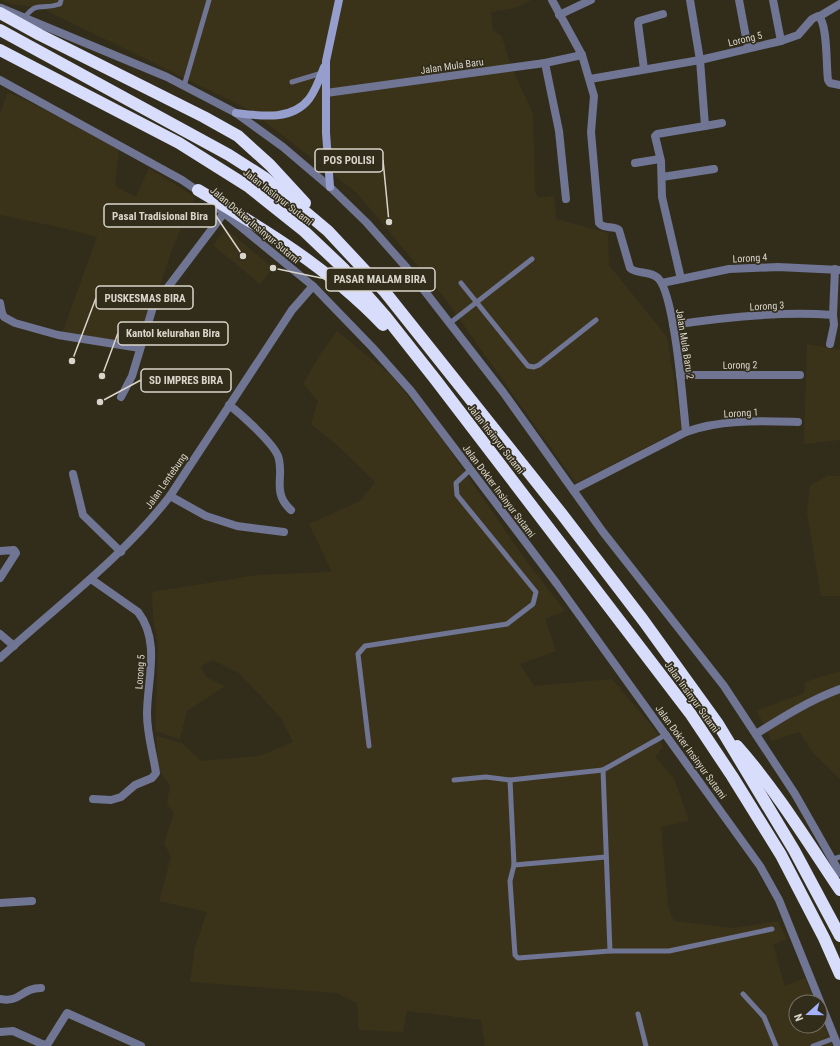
<svg xmlns="http://www.w3.org/2000/svg" width="840" height="1046" font-family="'Roboto Condensed',sans-serif">
<style>
.built{fill:#3a331a}
.lines{fill:none;stroke-linecap:round;stroke-linejoin:round}
.service{stroke:#6f7592;stroke-width:5}
.minor{stroke:#6f7592;stroke-width:8}
.tertiary{stroke:#6f7592;stroke-width:8}
.secondary{stroke:#959ecc;stroke-width:8}
.motorway{stroke:#d7ddfa;stroke-width:12}
.labels{text-anchor:middle;dominant-baseline:central;stroke-width:3.5;stroke-linejoin:round;paint-order:stroke}
.street-label{font-size:10px;fill:#d9d5ca;stroke:#322d1b}
.leader{fill:none;stroke:#d9d5ca;stroke-width:1.5}
.callout-dot{fill:#d9d5ca;stroke:#322d1b;stroke-width:1.5}
.callout{fill:#322d1b;stroke:#d9d5ca;stroke-width:1.5}
.callout-label{font-size:11px;text-anchor:middle;font-weight:bold;fill:#d9d5ca}
</style>
<rect width="100%" height="100%" fill="#322d1b"/>
<g class="built">
<path d="M1 0H531L515 8 491 12 493 30 502 37 511 66 533 114 535 192 538 198 554 196 556 219 608 233 609 265 667 337 682 429 576 483 443 296 356 192 248 109 41 8 11 4Z"/>
<path d="M8 92 43 109 119 150 115 186 136 197 149 168 195 197 172 249 140 348 63 331 97 237 54 226 0 215V113Z"/>
<path d="M226 229 273 268 260 284 213 245Z"/>
<path d="M337 331 392 376 444 442 522 555 565 611 545 619 556 651 520 664 534 686 612 679 656 731 663 747 655 757 674 778 689 821 661 827 668 906 674 921 732 928 778 921 787 939 773 945 785 986 805 978 815 1002H796V1026H820V1015L833 1046H485L481 1020 407 1011 403 1032 359 1030 357 1003 337 993 190 982 195 947 207 912 159 901 171 857 164 843 174 814 167 804 170 785 159 771 156 736 182 743 201 761 259 756 293 742 281 718 239 673 213 660 201 666 206 677 225 686 187 711 180 739 155 731 158 644 153 618 152 592 257 575 332 572 309 524 360 501 375 482 338 446 311 424 318 401 303 384 319 356Z"/>
<path d="M807 344 840 350V440L804 444Z"/>
<path d="M827 476H840V596H821L807 512 810 486Z"/>
<path d="M840 671V779L815 755 799 732 772 741 757 711 804 693 805 682Z"/>
</g>
<g class="lines">
<g class="service">
<path d="M25 17C38 0 40 11 60 4L61 0"/>
<path d="M292 82 322 73"/>
<path d="M184 86 209 0"/>
<path d="M461 283 528 366 534 367 539 365 596 320"/>
<path d="M450 323 532 259"/>
<path d="M369 746 358 654 365 646 507 624 533 604 536 592 457 495 456 483 470 470"/>
<path d="M454 780 486 777 510 780 514 865 510 881 515 955 518 958 610 951 603 770 667 734"/>
<path d="M510 780 603 770"/>
<path d="M833 859 840 857"/>
<path d="M514 865 606 857"/>
<path d="M610 951H669L772 929"/>
<path d="M743 994 764 1017 776 1046"/>
<path d="M638 1014 646 1046"/>
<path d="M813 1046 835 1038"/>
</g>
<g class="minor">
<path d="M552 0 582 55 594 96 591 132 599 223C605 230 613 225 619 230L630 268C637 275 649 270 658 278 675 295 683 405 686 432L573 490"/>
<path d="M739 0 748 48"/>
<path d="M773 0 781 41"/>
<path d="M559 15 591 0"/>
<path d="M820 16 840 4"/>
<path d="M545 63 559 131 566 199"/>
<path d="M644 69 638 23 639 21 663 14"/>
<path d="M590 79 700 60 781 41 798 35 812 19 818 16C828 22 826 67 828 80L830 83 840 85"/>
<path d="M326 93 545 63 582 55"/>
<path d="M705 126 722 123"/>
<path d="M635 163 660 159"/>
<path d="M662 177 714 169"/>
<path d="M681 279 662 197 661 161 655 136 657 134 705 126 700 60 690 0"/>
<path d="M662 283 729 269 778 267 840 270"/>
<path d="M0 303 2 313 4 317 15 323 58 335 140 348"/>
<path d="M833 315 835 269"/>
<path d="M673 325C725 317 780 311 833 315L834 325 830 344"/>
<path d="M680 375H800"/>
<path d="M121 397 132 376 153 307 224 213"/>
<path d="M229 405C241 414 273 443 278 456 285 476 271 492 291 510"/>
<path d="M686 432C720 419 761 421 798 422"/>
<path d="M73 474 83 515 121 552"/>
<path d="M170 496 206 516 237 526 284 532"/>
<path d="M0 551 14 550 16 553 0 578"/>
<path d="M91 579 138 612C161 642 147 680 147 714 147 734 153 753 156 773L152 778 135 785 121 797 111 800 93 799"/>
<path d="M0 634 14 646"/>
<path d="M0 658C58 605 122 558 170 496L292 310 313 286"/>
<path d="M756 734C783 717 810 700 840 689"/>
<path d="M0 903 32 901"/>
<path d="M0 999C21 1003 21 988 41 988"/>
<path d="M0 1032 13 1031 42 1044 47 1045 67 1013 141 1046"/>
</g>
<g class="tertiary">
<path d="M1 8 167 77 236 113 283 147 330 187 367 223 406 267 503 392 603 532 724 686 795 794 840 873"/>
<path d="M0 80 182 180 201 193"/>
<path d="M213 204 313 286 372 347 411 391 557 584 760 866 779 900 838 1046"/>
</g>
<g class="secondary">
<path d="M236 113C261 116 292 121 309 99 316 90 320 78 324 67"/>
<path d="M330 187 326 133V61L339 0"/>
</g>
<g class="motorway">
<path d="M0 13 40 35 204 117 238 136 270 165 305 203"/>
<path d="M0 30 229 155 265 178 328 231 385 292 561 513 643 620 718 724 794 850 840 936"/>
<path d="M0 50 179 143 249 187 303 230 343 268 386 317 435 379 690 713 732 776 781 855 824 938 840 974"/>
<path d="M198 190C264 229 330 269 383 325"/>
<path d="M737 746C776 790 807 841 840 890"/>
</g>
</g>
<g class="labels">
<g class="street-label">
<text transform="translate(745 39) rotate(-14)">Lorong 5</text>
<text transform="translate(452 66) rotate(-8)">Jalan Mula Baru</text>
<text transform="translate(278 197) rotate(38)">Jalan Insinyur Sutami</text>
<text transform="translate(255 225) rotate(40)">Jalan Dokter Insinyur Sutami</text>
<text transform="translate(750 258) rotate(-3)">Lorong 4</text>
<text transform="translate(767 306) rotate(-3)">Lorong 3</text>
<text transform="translate(685 344) rotate(81)">Jalan Mula Baru 2</text>
<text transform="translate(740 365) rotate(-1)">Lorong 2</text>
<text transform="translate(741 413) rotate(-3)">Lorong 1</text>
<text transform="translate(496 439) rotate(52)">Jalan Insinyur Sutami</text>
<text transform="translate(166 481) rotate(-55)">Jalan Lentebung</text>
<text transform="translate(499 491) rotate(53)">Jalan Dokter Insinyur Sutami</text>
<text transform="translate(140 672) rotate(-86)">Lorong 5</text>
<text transform="translate(692 697) rotate(54)">Jalan Insinyur Sutami</text>
<text transform="translate(691 752) rotate(54)">Jalan Dokter Insinyur Sutami</text>
</g>
</g>
<path class="leader" d="M389 222L383 160M243 256L216 216M273 268L326 279M72 361L96 298M102 376L118 333M100 402L141 380"/>
<g class="callout-dot">
<circle cx="389" cy="222" r="4"/>
<circle cx="243" cy="256" r="4"/>
<circle cx="273" cy="268" r="4"/>
<circle cx="72" cy="361" r="4"/>
<circle cx="102" cy="376" r="4"/>
<circle cx="100" cy="402" r="4"/>
</g>
<g class="callout">
<rect x="315" y="149" width="68" height="23" rx="4"/>
<rect x="104" y="204" width="112" height="23" rx="4"/>
<rect x="326" y="268" width="109" height="23" rx="4"/>
<rect x="96" y="286" width="97" height="23" rx="4"/>
<rect x="118" y="322" width="110" height="23" rx="4"/>
<rect x="141" y="369" width="90" height="23" rx="4"/>
</g>
<g class="callout-label">
<text x="349" y="164">POS POLISI</text>
<text x="160" y="220">Pasal Tradisional Bira</text>
<text x="380" y="283">PASAR MALAM BIRA</text>
<text x="145" y="302">PUSKESMAS BIRA</text>
<text x="173" y="337">Kantol kelurahan Bira</text>
<text x="186" y="384">SD IMPRES BIRA</text>
</g>
<g transform="translate(808 1014) rotate(249)"><circle r="19" fill="#322d1b" stroke="#757061"/>
<path d="M0-3L7 15L0 10L-7 15Z" fill="#a4b2fc"/>
<text y="-6" font-size="11" font-weight="bold" text-anchor="middle" fill="#d9d5ca">N</text>
</g>
</svg>
